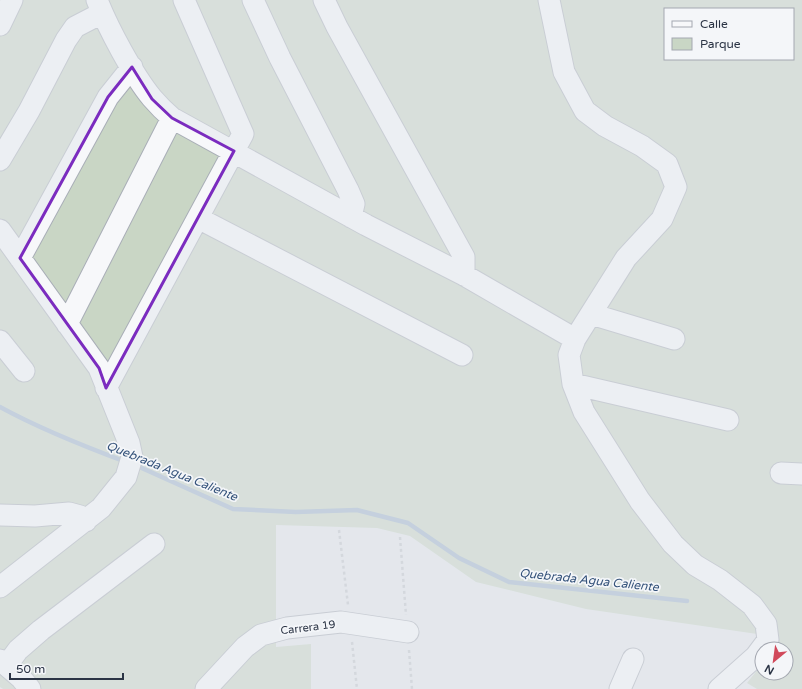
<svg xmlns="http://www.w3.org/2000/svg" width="802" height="689" font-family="'Varela Round',sans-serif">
  <rect width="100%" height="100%" fill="#e4e7ec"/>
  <path fill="#c9d6c5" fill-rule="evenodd" d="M0 0H802V689H757L747 683 762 664V673H786V649H771L777 637 586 609 476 582 410 536 377 528 276 525V647L311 644V689H3L0 687ZM665 9H793V59H665Z"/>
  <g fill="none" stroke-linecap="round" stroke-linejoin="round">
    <path stroke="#9fb4cc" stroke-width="4.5" d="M0 407C40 429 83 446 126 462
      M135 465 233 509 296 512 357 510 408 523 459 558 509 582 687 601"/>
    <g stroke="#a9aeb7" stroke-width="23">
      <path id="minor" d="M97 0C108 28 133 75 152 98 158 105 165 112 172 118L366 225 464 275 575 339
        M253 0 280 58 348 190 354 204 351 217
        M324 0 337 27 464 257V275
        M549 0 564 72 585 111 605 126 642 146 667 164 676 187 662 219 626 258 575 339 569 355 573 384 584 412 640 501 673 544 695 565 720 580 752 605 766 624 768 640 756 656 719 689
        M0 25 12 0
        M0 160 29 111 66 40 75 27 102 13
        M198 218 462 355
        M0 230 99 368 129 443 132 457 126 477 101 508 0 587
        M20 258 108 97 132 67
        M591 314 674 339
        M67 324 172 118
        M0 341 24 371
        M573 384 728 420
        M106 388 243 134 184 0
        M781 473 802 474
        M0 515 35 516 69 513 80 516 86 521
        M0 660 21 678 30 689
        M7 665 18 650 41 630 154 544
        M206 689 245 647 261 635 287 628 341 622 408 632
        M620 689 633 659"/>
    </g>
    <path stroke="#c2c5cb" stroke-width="2.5" stroke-dasharray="3 3" stroke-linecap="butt" d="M339 530 348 605
      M400 537 406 615
      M352 642 357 689
      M409 650 412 689"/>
    <use href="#minor" stroke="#f7f8fa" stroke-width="21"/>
  </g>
  <path d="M0 0H802V689H0ZM132 67 152 99 172 118 234 151 106 388 99 368 20 258 108 97Z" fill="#e4e7ec" fill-opacity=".55" fill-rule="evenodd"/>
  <path fill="none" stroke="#7b2cbf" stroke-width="3" stroke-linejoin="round" d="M132 67 152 99 172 118 234 151 106 388 99 368 20 258 108 97Z"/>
  <g text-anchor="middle" stroke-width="3.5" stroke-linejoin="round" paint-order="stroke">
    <g font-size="11" fill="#2b3445" stroke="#f4f6f9">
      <text transform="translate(308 627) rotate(-7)" y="4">Carrera 19</text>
    </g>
    <g font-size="12" font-style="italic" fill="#34527a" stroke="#f4f6f9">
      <text transform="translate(172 471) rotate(22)" y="4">Quebrada Agua Caliente</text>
      <text transform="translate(589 580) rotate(6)" y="4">Quebrada Agua Caliente</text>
    </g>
  </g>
  <rect x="664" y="8" width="130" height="52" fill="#f4f6f9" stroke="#a4a8b1"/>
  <rect x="672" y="21" width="20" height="6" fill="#f7f8fa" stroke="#a4a8b1"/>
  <text x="700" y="28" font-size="12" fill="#2b3445">Calle</text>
  <rect x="672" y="38" width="20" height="12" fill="#c9d6c5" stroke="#a4a8b1"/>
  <text x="700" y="48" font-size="12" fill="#2b3445">Parque</text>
  <g transform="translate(774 661) rotate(209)"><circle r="19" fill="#f4f6f9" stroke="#a4a8b1"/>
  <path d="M0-3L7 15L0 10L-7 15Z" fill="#d1495b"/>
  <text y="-6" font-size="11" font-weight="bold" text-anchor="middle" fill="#2b3445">N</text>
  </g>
  <path d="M10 673v6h113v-6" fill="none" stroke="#2b3445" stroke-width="2"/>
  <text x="16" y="673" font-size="12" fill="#2b3445" stroke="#f4f6f9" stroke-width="3" paint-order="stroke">50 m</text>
</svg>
